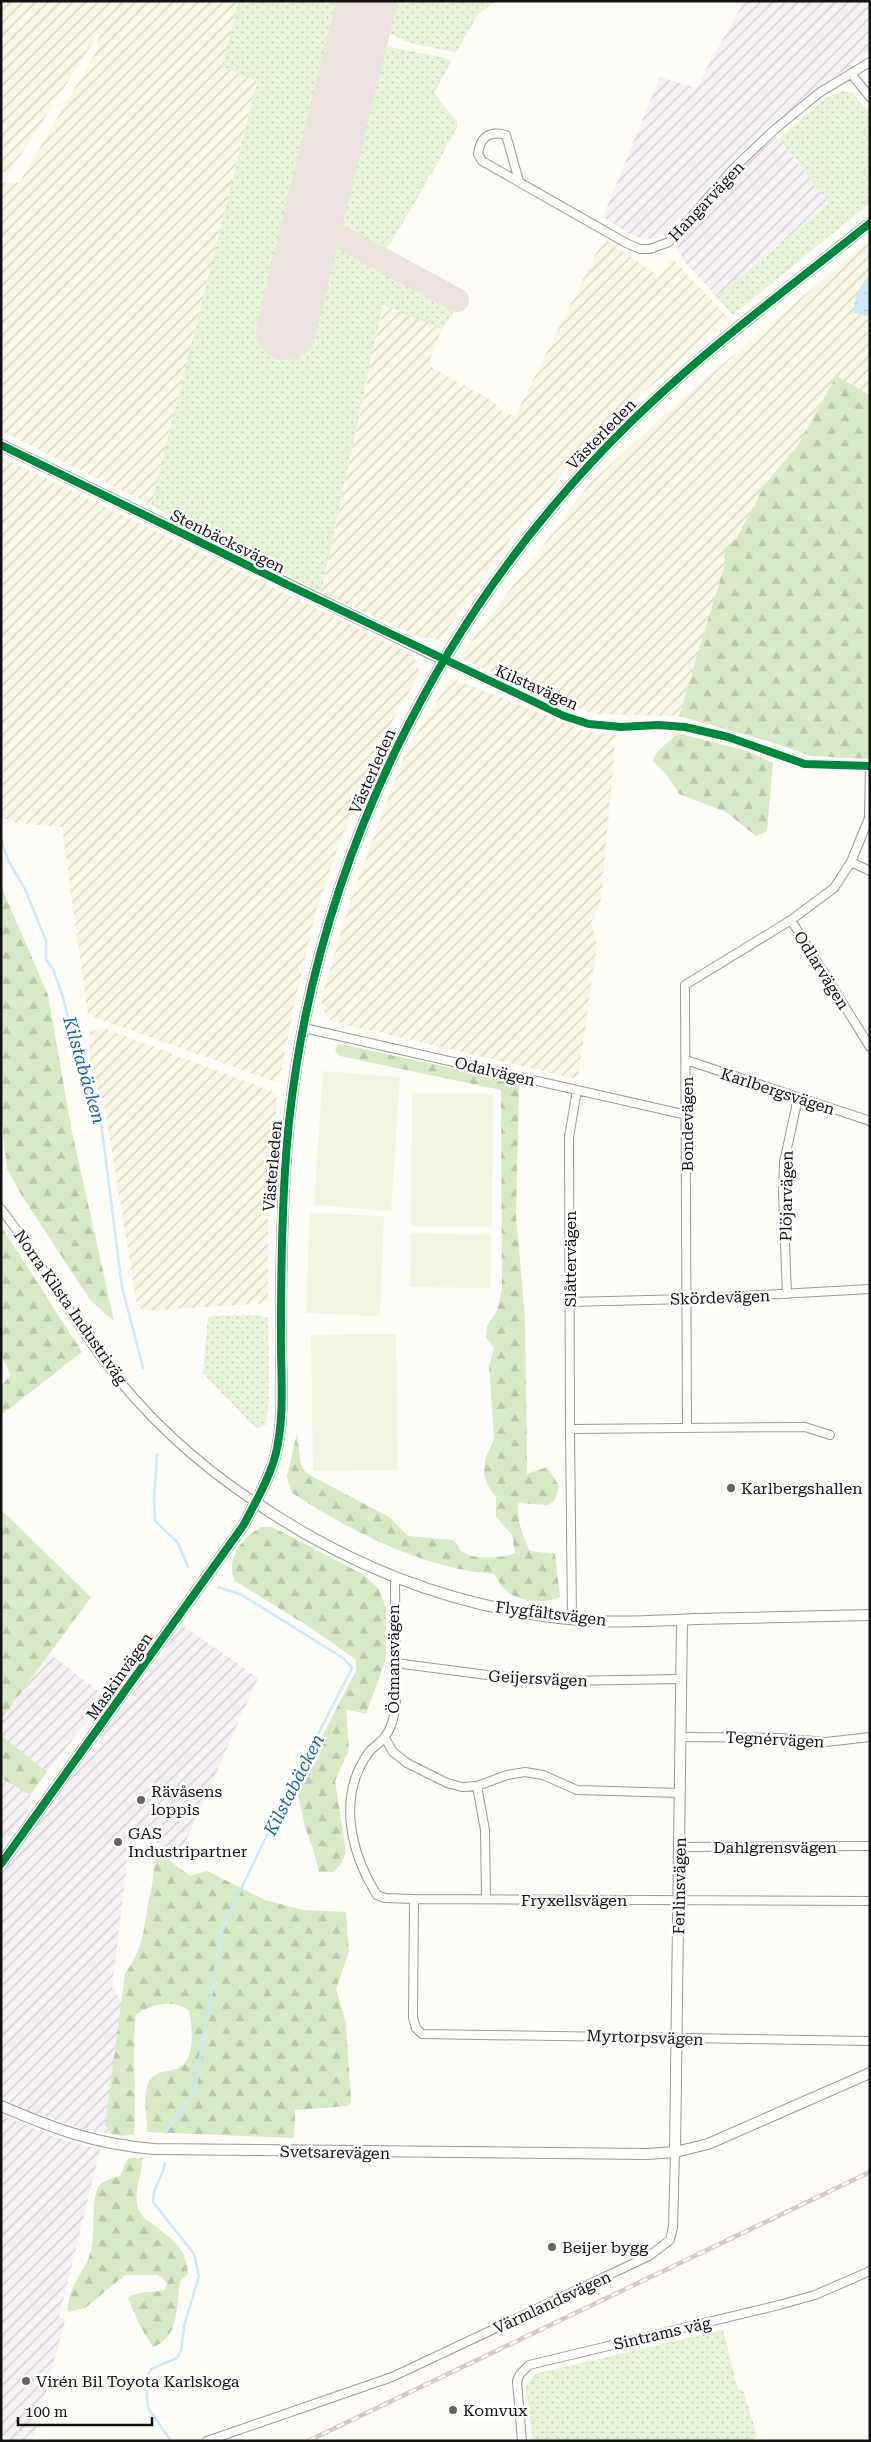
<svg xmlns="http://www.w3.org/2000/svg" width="871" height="2442" font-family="'Roboto Serif',serif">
  <defs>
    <pattern id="industrial-furrows" width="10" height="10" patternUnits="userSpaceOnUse" patternTransform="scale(1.25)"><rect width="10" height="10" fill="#f5f0f3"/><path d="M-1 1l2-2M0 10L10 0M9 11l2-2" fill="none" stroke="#d1cdcf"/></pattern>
    <pattern id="farmland-furrows" width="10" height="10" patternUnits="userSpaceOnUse" patternTransform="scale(1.25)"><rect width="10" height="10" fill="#f9f7e4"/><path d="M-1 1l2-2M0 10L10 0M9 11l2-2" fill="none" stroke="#d4d3c3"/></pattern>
    <pattern id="grass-dots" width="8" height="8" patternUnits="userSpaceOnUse" patternTransform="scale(1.25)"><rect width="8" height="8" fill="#e7f3d7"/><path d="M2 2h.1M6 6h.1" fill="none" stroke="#c5cfb8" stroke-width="1.8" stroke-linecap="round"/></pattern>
    <pattern id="forest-firs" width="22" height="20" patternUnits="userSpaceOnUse" patternTransform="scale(1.25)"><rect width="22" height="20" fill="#d8eac5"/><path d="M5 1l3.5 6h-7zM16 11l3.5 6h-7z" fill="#b8c8a8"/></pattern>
    <pattern id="water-ripples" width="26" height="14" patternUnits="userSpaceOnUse" patternTransform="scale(1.25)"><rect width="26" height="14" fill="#cde8f7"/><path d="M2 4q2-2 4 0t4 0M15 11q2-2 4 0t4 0" fill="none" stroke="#afc6d3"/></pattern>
  </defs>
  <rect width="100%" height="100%" fill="#fdfcf7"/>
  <path fill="url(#industrial-furrows)" d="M744 1H870V51L758 134 667 231 655 238 644 240 626 232 603 217 660 77 696 88Z
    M776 136 829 203 717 297 684 261 676 244 746 163Z
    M182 1625 258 1678 179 1857 137 1830 128 1854 112 1987 122 2003 105 2125 111 2134 81 2129 27 2110 1 2098V1874Z
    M50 1654 106 1697 47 1772 1 1735V1720Z
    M1 1778 30 1795 33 1802 1 1849Z
    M1 2115 55 2137 100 2150 59 2317 65 2321 32 2441H14L1 2435Z"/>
  <path fill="url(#farmland-furrows)" d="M1 1H239L222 66 257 81 151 505 1 431V182L19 183 96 52 99 33 10 172H1Z
    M870 240V274L862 282V316L870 317V395L836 377 798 445 766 483 736 539 724 548 725 564 679 716 592 714 459 658 590 483 699 384Z
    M608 241 658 276 672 259 730 319 644 392 569 465 511 538 440 640 420 637 321 592 384 304 442 329 428 365 494 402 502 412 515 416 601 243Z
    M1 457 413 655 417 664 420 672 381 742 339 844 316 911 295 1001 279 1083 88 1015 62 827 17 823 1 817Z
    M451 678 588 732 616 735 601 899 591 923 597 945 578 1076 573 1078 331 1021 324 1012 321 1000 351 898 406 751Z
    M103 1028 274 1092 277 1098 268 1205V1303L143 1311 137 1305 105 1109 90 1065V1032Z"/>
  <path fill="url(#grass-dots)" d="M239 1H346L266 325 306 335 327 256 331 250 339 248 456 308 442 329 383 305 321 592 151 505 257 82 222 66Z
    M390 1H496L478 14 456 52C438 48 385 44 385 21 385 15 388 7 390 1Z
    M389 47 445 58 451 62 434 93 457 122V127L431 175 427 176 428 180 389 246 382 250 338 227 335 221 377 57Z
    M843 91 853 93 870 114V203L733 315 717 297 829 203 779 139 824 99Z
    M262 1315 268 1318 269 1395 266 1425 256 1428 203 1373 208 1318 212 1316Z
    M723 2330 738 2390H743L757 2435 754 2441H533L526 2387 534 2374Z"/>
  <path fill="url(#forest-firs)" d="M836 376 870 395V759L811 756 768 741 679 716 725 564 724 548 736 539 766 483 798 445Z
    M678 733 747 751 773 763 767 831 756 836 726 812 679 794 666 774 653 761 657 752Z
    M1 886 48 995 72 1132 114 1321 91 1301 22 1196 7 1169 1 1116Z
    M339 1044 508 1080 519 1085 516 1215 525 1317 527 1474 547 1467 559 1486 555 1500 548 1505 518 1503C516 1517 523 1538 530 1551L555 1554 560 1597C545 1604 523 1602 509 1593 503 1590 498 1580 494 1574 422 1568 352 1532 292 1493L287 1476 297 1433 301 1465 306 1473 389 1517 408 1536 453 1540C456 1543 458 1547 460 1550 471 1561 503 1558 515 1553L512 1535 496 1517V1497L488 1486 484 1474 485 1459 494 1439 489 1366 494 1348 486 1337 487 1326 497 1311 502 1288 501 1090 340 1056 335 1050Z
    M1 1226 82 1352 1 1415V1386L11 1375 1 1355Z
    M1 1510 91 1597 1 1720Z
    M261 1527H272L282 1532 364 1575 378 1588 386 1607V1659L366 1714 346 1709 349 1750 335 1781 346 1851 342 1863 334 1872H319L313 1849 305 1827 296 1786 356 1671V1660L314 1630 235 1581C225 1559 242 1538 261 1527Z
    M1 1735 47 1772 30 1795 1 1778Z
    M163 1856 190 1876 207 1871 265 1900 303 1910 346 1912 349 1952 336 1989 346 2024 351 2102 348 2106 295 2110 294 2138 147 2132C147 2116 142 2096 149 2082 155 2071 166 2072 176 2069 197 2063 192 2026 189 2010 171 1999 154 2004 136 2014 131 2054 137 2094 134 2134L123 2136 111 2134 105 2125 125 1974C143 1948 143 1934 148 1905 151 1889 155 1875 154 1859Z
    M128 2158H142C143 2175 130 2197 141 2214 143 2218 149 2221 153 2224 172 2240 187 2247 188 2274L180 2281C177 2305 179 2338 153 2347L139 2324 128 2298C145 2289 147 2294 165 2290L167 2283 158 2275H125L85 2308 68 2312C66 2287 85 2273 91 2251 96 2233 90 2201 99 2186 103 2180 113 2178 120 2176Z"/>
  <path fill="#f0f6e1" d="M323 1071 400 1077 391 1211 314 1205Z
    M412 1093 493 1094 492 1227 411 1226Z
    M310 1213 384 1216 380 1316 306 1313Z
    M411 1233 491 1235 490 1288 410 1287Z
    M396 1334 398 1470 313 1471 311 1335Z"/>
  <path fill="url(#water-ripples)" d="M870 274V317L854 313C854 297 859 286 870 274Z"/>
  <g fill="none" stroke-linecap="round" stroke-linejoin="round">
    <path stroke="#cde8f7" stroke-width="2.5" d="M1 841 9 862 25 889 46 941V959L53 969 63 997 74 1042 89 1090 100 1115 122 1287 143 1368
      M157 1455 154 1501 155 1521 178 1543 188 1567
      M166 2133C170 2123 176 2119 182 2110 195 2094 200 2077 200 2057L223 1927 275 1818 352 1668 343 1658 242 1595 218 1587
      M165 2163C163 2178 152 2187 153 2202L194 2254 199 2276 184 2326 181 2351 177 2358 151 2369 146 2380 148 2408 171 2441"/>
    <path stroke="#ebe1df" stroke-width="24" d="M318 202 321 220 329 231 457 300"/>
    <path stroke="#ebe1df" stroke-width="60" d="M286 330 367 1"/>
    <g stroke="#979795" stroke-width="10">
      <path id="minor" d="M852 75 870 97
        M519 181 506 135C490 130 480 137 478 154L482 161 626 243 640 249H650L669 242 733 169 774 130 819 93 870 62
        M444 660 564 716 589 724 621 727
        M748 744 805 764 870 766
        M851 862 870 871
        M791 920 870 1047
        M304 1028 687 1115
        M686 1060 870 1121
        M577 1090 569 1137 570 1429 805 1427 830 1435
        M1 1209C38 1256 66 1309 101 1357 143 1414 196 1463 255 1502
        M787 1294 783 1193 784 1162 798 1098
        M570 1302 687 1299 870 1289
        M687 1428 685 985 791 920 834 888 851 862 869 818 870 766
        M570 1429 572 1619
        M395 1577 396 1704C394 1716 392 1729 383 1739 379 1744 373 1747 369 1752 337 1796 350 1852 377 1895L385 1898 414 1899
        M395 1663 495 1676 563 1681 681 1679
        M681 1737 780 1738 826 1742 870 1737
        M385 1738 393 1752 407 1763 447 1783 462 1787 477 1786 507 1775 525 1772 543 1775 577 1790 680 1793
        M477 1786 485 1830 486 1899
        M679 1847 870 1846
        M870 1901 414 1899 413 2018 416 2028 422 2034 870 2041
        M207 2441 392 2377 649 2256 670 2240 673 2227 675 2152
        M522 2441 517 2381 520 2374 529 2365 779 2305 815 2295 870 2271"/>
    </g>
    <g stroke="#979795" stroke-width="12">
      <path id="tertiary" d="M1 445 444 660
        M255 1502C353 1569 460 1610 579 1620 617 1623 657 1621 696 1619 754 1618 812 1616 870 1615
        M1 1864 243 1526C255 1503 268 1481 275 1457 286 1416 280 1369 281 1327 281 1259 282 1190 289 1122 317 859 441 608 630 423 704 350 789 288 870 223
        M1 2106C55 2129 95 2144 154 2149L647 2154 675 2152 708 2144 870 2073
        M675 2152 682 1620"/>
    </g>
    <use href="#minor" stroke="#fffffe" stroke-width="8"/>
    <use href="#tertiary" stroke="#fffffe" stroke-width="10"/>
    <g stroke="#d9c6c7" stroke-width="4.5">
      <path id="rail" d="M308 2441 870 2172"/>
    </g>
    <use href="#rail" stroke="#fff" stroke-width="2.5" stroke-dasharray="8" stroke-linecap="butt"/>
    <g stroke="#fff" stroke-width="11">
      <path id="cycleway" d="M1 445 292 587 564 716 589 724 621 727 658 725 685 727 728 737 805 764 870 766
        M1 1864 243 1526C255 1503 268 1481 275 1457 286 1416 280 1369 281 1327 281 1259 282 1190 289 1122 317 859 441 608 630 423 704 350 789 288 870 223"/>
    </g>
    <use href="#cycleway" stroke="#00873e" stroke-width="8"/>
  </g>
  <g fill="#646362" stroke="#fff" stroke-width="2">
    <circle cx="731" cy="1488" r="5"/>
    <circle cx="141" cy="1800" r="5"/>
    <circle cx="118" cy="1842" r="5"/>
    <circle cx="552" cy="2247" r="5"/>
    <circle cx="26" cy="2381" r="5"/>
    <circle cx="453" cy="2410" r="5"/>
  </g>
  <g text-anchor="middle" stroke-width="5" stroke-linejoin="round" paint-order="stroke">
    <g font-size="16" fill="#111" stroke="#fff">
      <text transform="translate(706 201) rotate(-47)" y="6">Hangarvägen</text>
      <text transform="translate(601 434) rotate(-46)" y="6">Västerleden</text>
      <text transform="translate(228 541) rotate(26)" y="6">Stenbäcksvägen</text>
      <text transform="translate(537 687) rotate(24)" y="6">Kilstavägen</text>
      <text transform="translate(372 771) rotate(-66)" y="6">Västerleden</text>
      <text transform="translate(822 970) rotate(58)" y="6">Odlarvägen</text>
      <text transform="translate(495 1071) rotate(13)" y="6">Odalvägen</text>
      <text transform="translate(778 1091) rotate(18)" y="6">Karlbergsvägen</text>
      <text transform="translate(687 1124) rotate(-90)" y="6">Bondevägen</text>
      <text transform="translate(272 1166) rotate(-85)" y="6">Västerleden</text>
      <text transform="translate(786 1196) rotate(-89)" y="6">Plöjarvägen</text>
      <text transform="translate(570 1259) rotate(-90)" y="6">Slåttervägen</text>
      <text transform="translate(720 1297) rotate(-2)" y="6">Skördevägen</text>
      <text transform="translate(71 1307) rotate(55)" y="6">Norra Kilsta Industriväg</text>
      <text transform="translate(551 1613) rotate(7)" y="6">Flygfältsvägen</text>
      <text transform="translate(393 1659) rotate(-90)" y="6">Ödmansvägen</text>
      <text transform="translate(119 1676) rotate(-55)" y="6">Maskinvägen</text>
      <text transform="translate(538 1678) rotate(3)" y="6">Geijersvägen</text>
      <text transform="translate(775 1739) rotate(3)" y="6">Tegnérvägen</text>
      <text x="775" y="1853">Dahlgrensvägen</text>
      <text transform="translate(679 1886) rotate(-89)" y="6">Ferlinsvägen</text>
      <text x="574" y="1906">Fryxellsvägen</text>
      <text transform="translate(645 2037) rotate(2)" y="6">Myrtorpsvägen</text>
      <text transform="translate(335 2152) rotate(1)" y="6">Svetsarevägen</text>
      <text transform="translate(552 2302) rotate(-25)" y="6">Värmlandsvägen</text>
      <text transform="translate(662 2333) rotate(-13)" y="6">Sintrams väg</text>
    </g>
    <g font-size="16" fill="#111" stroke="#fff" text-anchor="start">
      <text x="741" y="1494">Karlbergshallen</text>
      <text x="151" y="1797">Rävåsens<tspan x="151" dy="18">loppis</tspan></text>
      <text x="128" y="1839">GAS<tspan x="128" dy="18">Industripartner</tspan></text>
      <text x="562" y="2253">Beijer bygg</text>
      <text x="36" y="2387">Virén Bil Toyota Karlskoga</text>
      <text x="463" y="2416">Komvux</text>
    </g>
    <g font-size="18" font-style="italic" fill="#1768a6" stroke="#fff">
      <text transform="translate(84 1070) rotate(74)" y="6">Kilstabäcken</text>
      <text transform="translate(294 1785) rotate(-63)" y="6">Kilstabäcken</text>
    </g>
  </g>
  <rect width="871" height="2442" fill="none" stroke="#111111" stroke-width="5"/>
  <path d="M18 2417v8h134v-8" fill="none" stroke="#111111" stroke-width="2.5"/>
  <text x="25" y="2417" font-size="15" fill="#111111" stroke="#ffffff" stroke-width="4" paint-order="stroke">100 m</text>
</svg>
